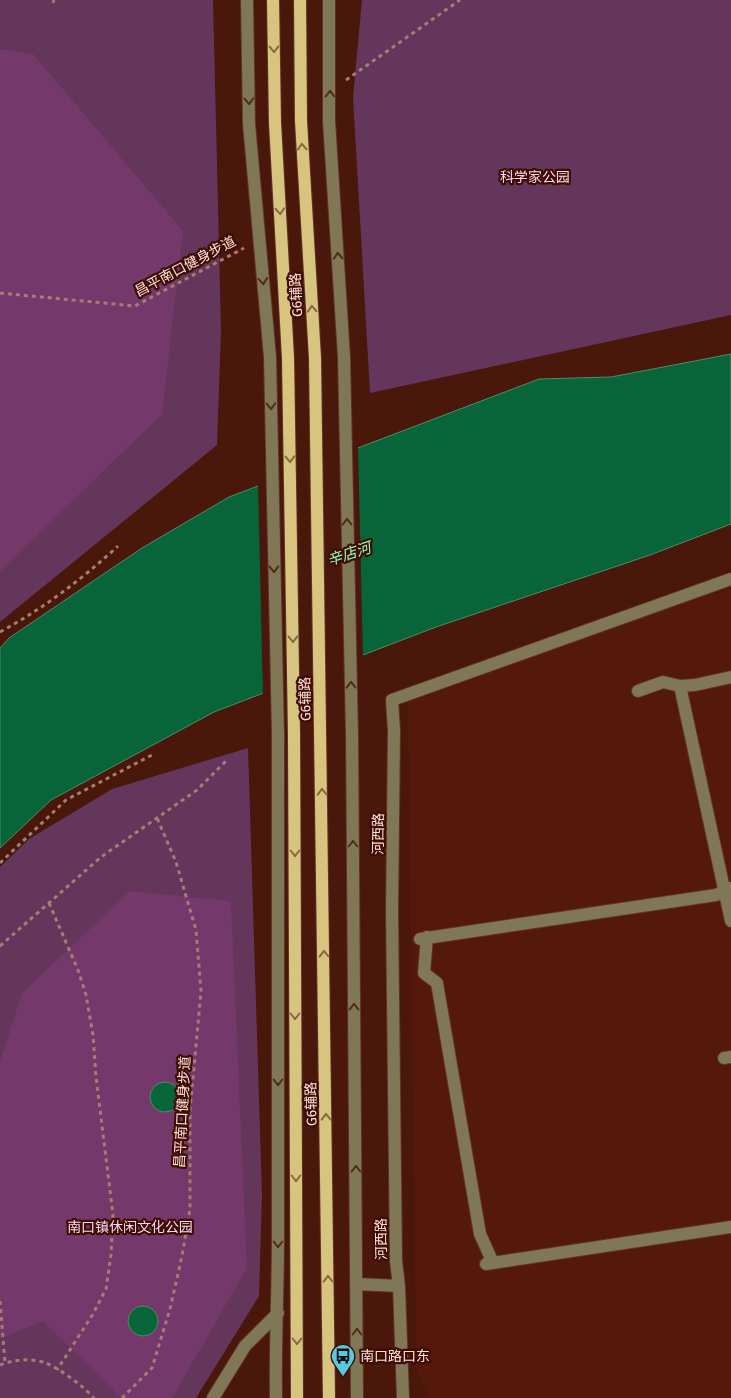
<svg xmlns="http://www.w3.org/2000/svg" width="731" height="1398" font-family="'Fira Sans','Noto Sans SC',sans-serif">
  <rect width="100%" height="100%" fill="#4a170b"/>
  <path fill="#54190b" d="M731 588V1398H429L416 1368 408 695Z"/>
  <path fill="#64365b" d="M0 0H213L221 330 217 445 0 622Z
    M362 0H731V315L370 393 353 97Z
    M248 748 262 1195 259 1296 196 1398H0V867L29 839 112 789Z"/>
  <path fill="#75386a" d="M0 49 33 54 183 231 162 414 0 571Z
    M130 891 231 901 247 1268 172 1398H122L43 1321 0 1339V1062L22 993Z"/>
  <path fill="#076539" stroke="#518a6a" d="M731 354V524L650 555 436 627 214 712 51 800 0 848V648L9 638 142 548 229 497 539 379 611 377Z
    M150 1097a15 15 0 1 1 30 0a15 15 0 1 1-30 0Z
    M128 1321a15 15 0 1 1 30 0a15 15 0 1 1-30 0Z"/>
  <path fill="#4a170b" d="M358 445 363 658 263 696 258 483Z"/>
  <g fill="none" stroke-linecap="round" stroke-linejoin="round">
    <g stroke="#633328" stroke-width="14">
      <path id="minor" d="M247 0 249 124 270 357 278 735V1236C278 1290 275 1344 276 1398
        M329 0V121L344 357 352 734 357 1398
        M680 686 731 921
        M638 691 663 682 680 686 695 685 731 677
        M427 937 424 973 437 983 480 1234 493 1263
        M420 939 716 895 731 888
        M724 1058 731 1057
        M486 1264 731 1227
        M357 1284 399 1286 396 1261 392 911 394 731 392 700 731 579
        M399 1286 403 1398
        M213 1398 245 1346 278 1313"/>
    </g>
    <g stroke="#633328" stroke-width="14">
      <path id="major" d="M273 0 275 123 288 358 294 735 297 1398
        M300 0 301 121 315 358 329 1398"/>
    </g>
    <path stroke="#a47d73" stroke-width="3" stroke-dasharray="4 4" stroke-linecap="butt" d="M53 3 54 0
      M346 80 460 0
      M0 293 135 306 244 248
      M0 632C44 608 81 580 118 546
      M0 863 66 800 152 755
      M49 903 78 970 86 995 93 1035 96 1077 113 1215 111 1255 106 1289 93 1314 57 1370
      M0 946 101 857 197 790 227 760
      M0 1301 5 1363
      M0 1365C13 1360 29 1358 43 1362 58 1367 83 1386 94 1398
      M122 1398 152 1368 170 1309 182 1256 190 1209V1111L201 991 196 930 176 862 157 818"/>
    <use href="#minor" stroke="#807756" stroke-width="12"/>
    <use href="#major" stroke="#d7c57f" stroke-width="12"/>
  </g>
  <defs><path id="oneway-chevron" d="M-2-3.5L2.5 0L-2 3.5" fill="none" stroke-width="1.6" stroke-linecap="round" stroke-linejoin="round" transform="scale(1.25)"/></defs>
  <g stroke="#8b6840">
    <use href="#oneway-chevron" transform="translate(274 49) rotate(89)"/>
    <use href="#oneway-chevron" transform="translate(302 147) rotate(-93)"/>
    <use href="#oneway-chevron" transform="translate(280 211) rotate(87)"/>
    <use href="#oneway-chevron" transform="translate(312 309) rotate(-93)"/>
    <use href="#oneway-chevron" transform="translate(290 459) rotate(89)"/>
    <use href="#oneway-chevron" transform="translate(293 639) rotate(89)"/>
    <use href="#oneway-chevron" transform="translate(322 792) rotate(-91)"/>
    <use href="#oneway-chevron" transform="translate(295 853) rotate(90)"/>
    <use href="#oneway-chevron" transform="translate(324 954) rotate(-91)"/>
    <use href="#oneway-chevron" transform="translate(295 1016) rotate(90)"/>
    <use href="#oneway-chevron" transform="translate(326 1117) rotate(-91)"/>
    <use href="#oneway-chevron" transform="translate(296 1178) rotate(90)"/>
    <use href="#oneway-chevron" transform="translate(328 1279) rotate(-91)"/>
    <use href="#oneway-chevron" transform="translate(297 1341) rotate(90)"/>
  </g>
  <g stroke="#522c1b">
    <use href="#oneway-chevron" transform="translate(330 94) rotate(-90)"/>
    <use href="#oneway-chevron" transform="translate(249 101) rotate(89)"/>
    <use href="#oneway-chevron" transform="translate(338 256) rotate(-93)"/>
    <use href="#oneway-chevron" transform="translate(263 281) rotate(85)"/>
    <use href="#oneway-chevron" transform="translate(271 406) rotate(89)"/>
    <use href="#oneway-chevron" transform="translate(347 522) rotate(-91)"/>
    <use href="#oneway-chevron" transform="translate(274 569) rotate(89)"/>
    <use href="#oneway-chevron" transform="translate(351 685) rotate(-91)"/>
    <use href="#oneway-chevron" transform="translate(353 844) rotate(-90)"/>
    <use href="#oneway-chevron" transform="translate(354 1007) rotate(-90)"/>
    <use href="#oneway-chevron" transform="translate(278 1082) rotate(90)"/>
    <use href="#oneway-chevron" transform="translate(356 1169) rotate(-90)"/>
    <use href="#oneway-chevron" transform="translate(278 1244) rotate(90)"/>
    <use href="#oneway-chevron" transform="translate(357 1332) rotate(-90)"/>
  </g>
  <defs>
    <g id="bus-pin" transform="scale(1.25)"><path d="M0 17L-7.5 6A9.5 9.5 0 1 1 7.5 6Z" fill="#57c9e2" stroke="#3f0c02"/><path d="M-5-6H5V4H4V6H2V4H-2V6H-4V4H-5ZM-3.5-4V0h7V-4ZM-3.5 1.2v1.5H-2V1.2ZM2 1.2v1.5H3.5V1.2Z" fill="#111"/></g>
  </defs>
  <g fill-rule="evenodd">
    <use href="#bus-pin" x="343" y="1356"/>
  </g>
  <g text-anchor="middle" stroke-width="4.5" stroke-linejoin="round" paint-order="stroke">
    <g font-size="14" fill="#fcd7f3" stroke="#3f0c02">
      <text x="535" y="182">科学家公园</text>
      <text x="130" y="1232">南口镇休闲文化公园</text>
    </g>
    <g font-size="14" fill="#fee2db" stroke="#3f0c02">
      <text transform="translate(185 266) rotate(-28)" y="5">昌平南口健身步道</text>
      <text transform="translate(296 295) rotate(-93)" y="5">G6辅路</text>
      <text transform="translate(305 699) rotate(-91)" y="5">G6辅路</text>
      <text transform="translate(378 834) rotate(-89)" y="5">河西路</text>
      <text transform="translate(311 1104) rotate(-91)" y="5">G6辅路</text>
      <text transform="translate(182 1112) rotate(-87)" y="5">昌平南口健身步道</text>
      <text transform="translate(381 1239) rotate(-91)" y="5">河西路</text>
    </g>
    <g font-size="14" fill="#fee2db" stroke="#3f0c02" text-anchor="start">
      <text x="360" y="1361">南口路口东</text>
    </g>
    <g font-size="15" font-style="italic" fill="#91fdb9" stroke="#3f0c02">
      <text transform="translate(349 554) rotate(-18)" y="5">辛店河</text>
    </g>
  </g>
</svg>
